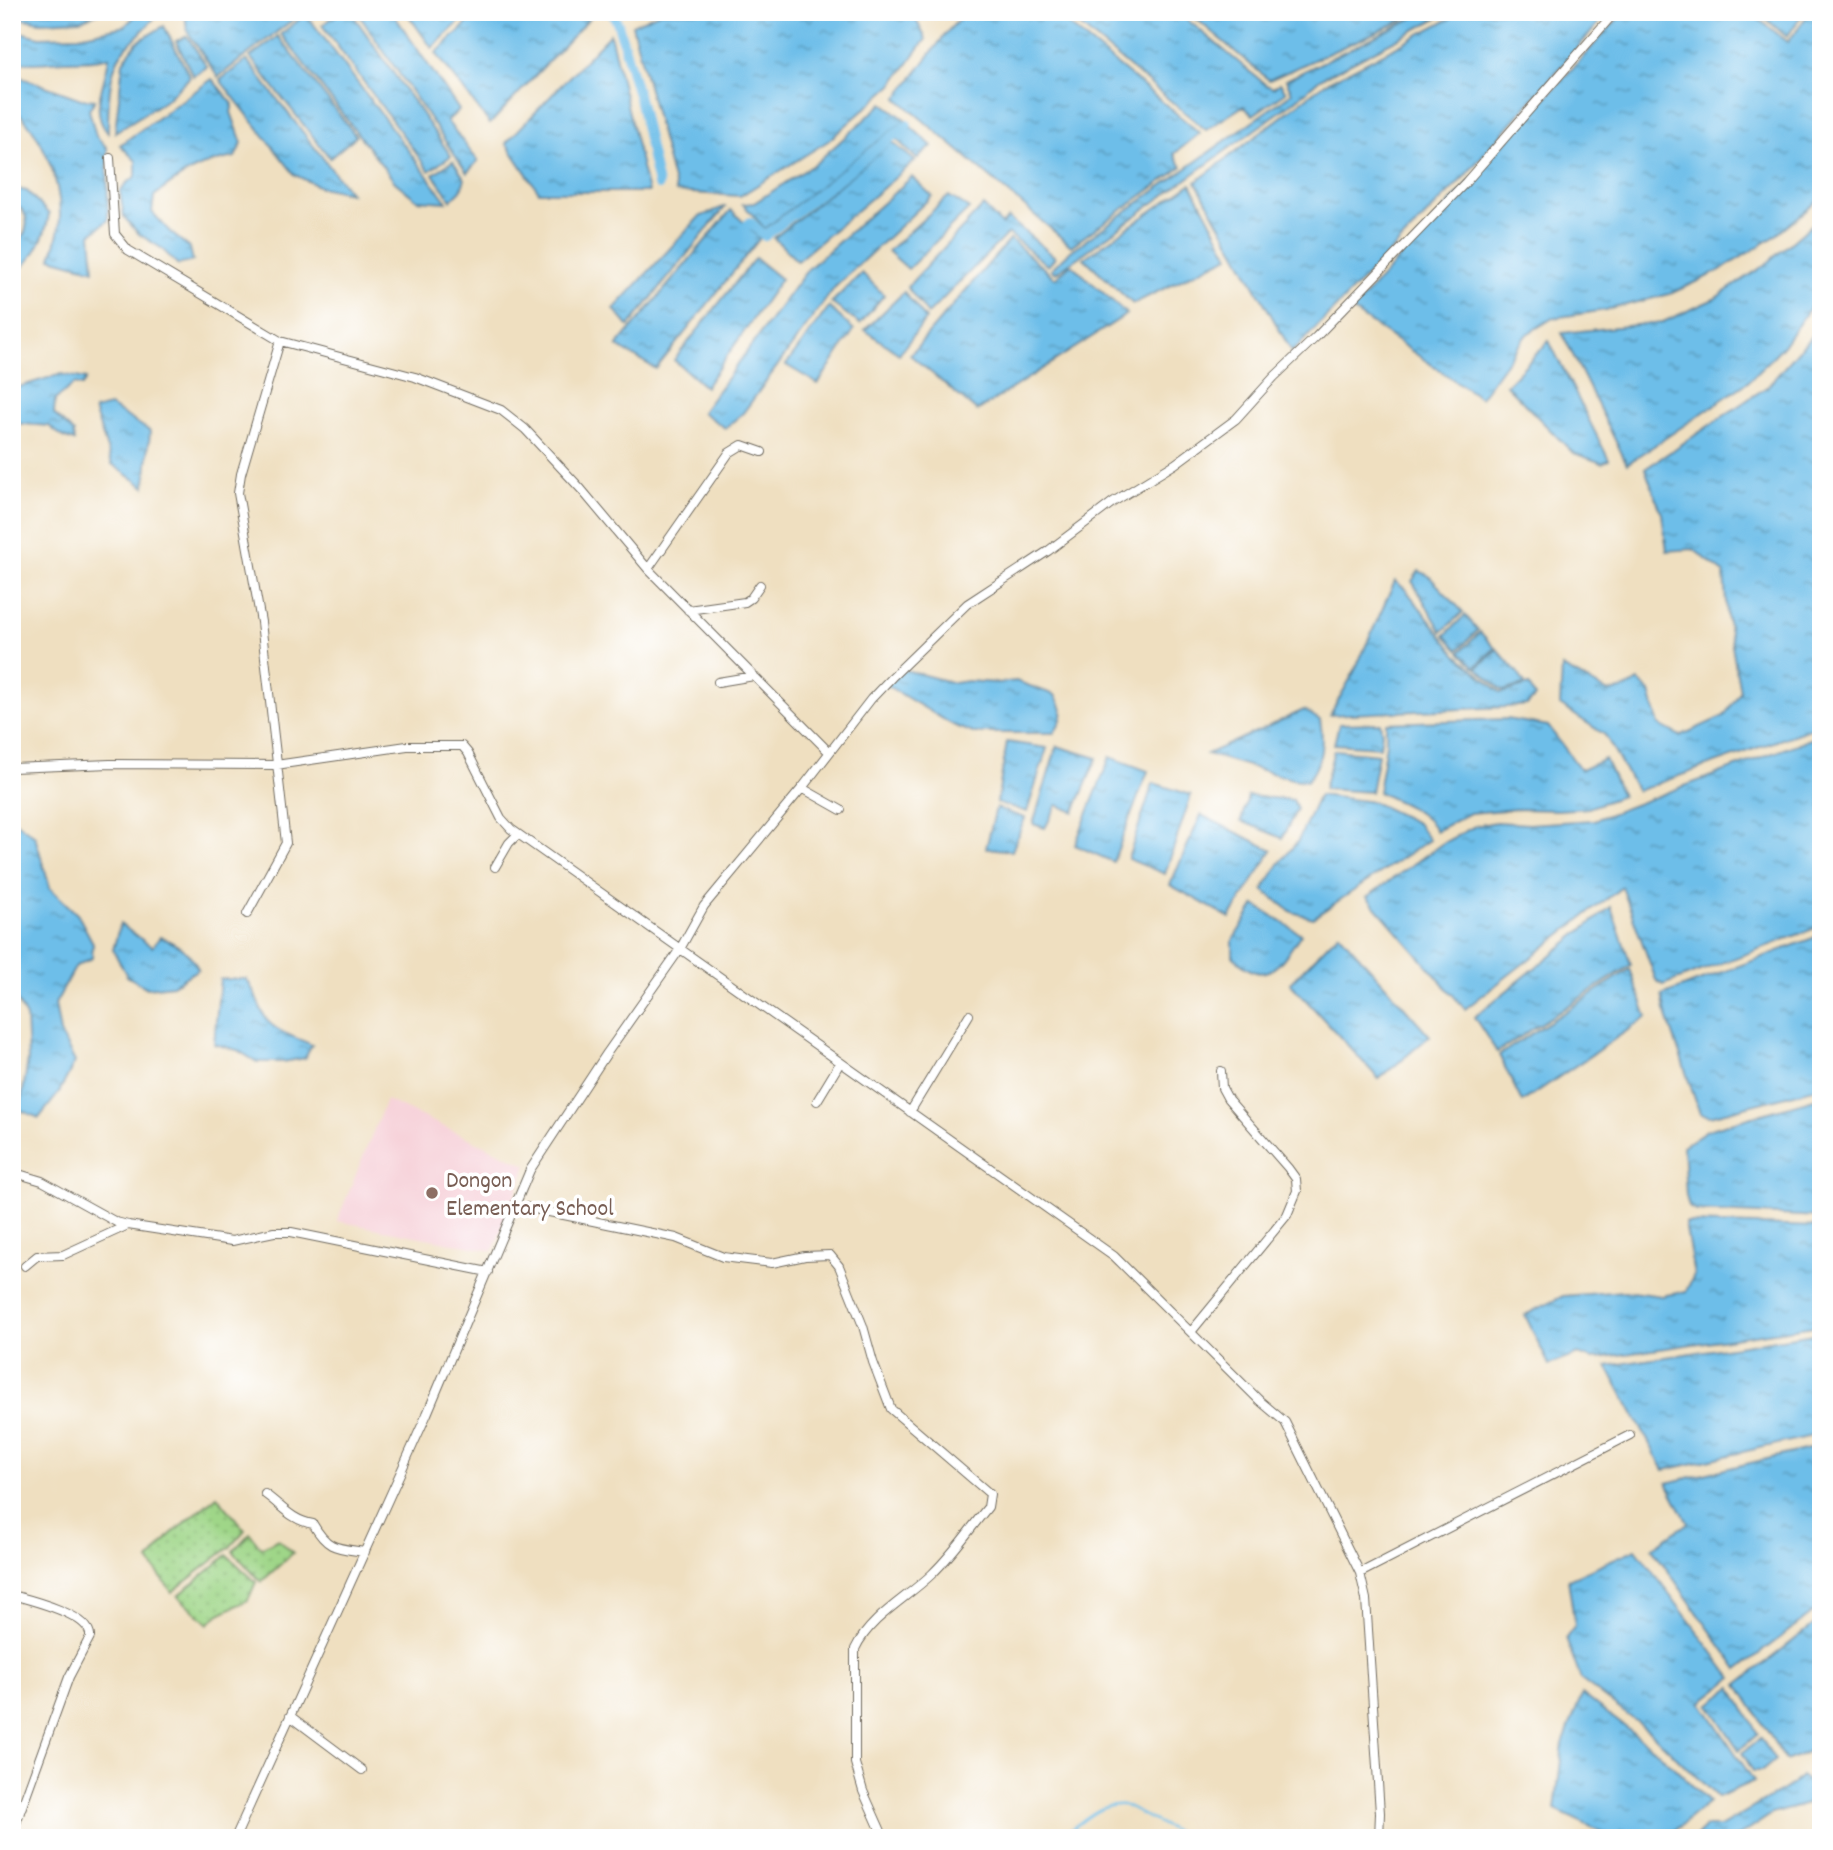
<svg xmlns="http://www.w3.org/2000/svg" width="1833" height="1850" font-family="Dekko,sans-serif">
  <defs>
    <pattern id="grass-dots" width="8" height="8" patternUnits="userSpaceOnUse" patternTransform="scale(1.75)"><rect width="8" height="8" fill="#9fd688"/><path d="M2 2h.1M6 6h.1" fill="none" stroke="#89b876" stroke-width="1.8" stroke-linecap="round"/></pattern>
    <pattern id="water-ripples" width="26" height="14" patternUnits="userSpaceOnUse" patternTransform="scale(1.75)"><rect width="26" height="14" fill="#6dbee9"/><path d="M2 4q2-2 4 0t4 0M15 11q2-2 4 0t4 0" fill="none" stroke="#5a9bbd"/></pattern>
  </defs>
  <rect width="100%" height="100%" fill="#fff"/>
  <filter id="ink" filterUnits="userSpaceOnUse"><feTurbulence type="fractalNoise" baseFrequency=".0143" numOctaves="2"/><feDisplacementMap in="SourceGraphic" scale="14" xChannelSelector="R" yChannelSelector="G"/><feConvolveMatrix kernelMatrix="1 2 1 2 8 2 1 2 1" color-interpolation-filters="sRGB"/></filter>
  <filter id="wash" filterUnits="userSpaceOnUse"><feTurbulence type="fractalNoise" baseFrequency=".00686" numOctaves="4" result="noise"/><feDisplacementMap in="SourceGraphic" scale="28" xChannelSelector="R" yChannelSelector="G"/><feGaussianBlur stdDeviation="1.57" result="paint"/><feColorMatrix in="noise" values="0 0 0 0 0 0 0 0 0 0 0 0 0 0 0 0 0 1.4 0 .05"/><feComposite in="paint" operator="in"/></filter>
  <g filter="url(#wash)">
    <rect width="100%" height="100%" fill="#efdfc0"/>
    <path fill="#f6cfd7" d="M386 1100 527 1165 493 1251 337 1221Z"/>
    <path fill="url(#grass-dots)" stroke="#65805a" stroke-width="2" d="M217 1496 245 1530 230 1547 172 1592 149 1561 170 1535Z
      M250 1533 261 1548 278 1539 293 1553 261 1582 233 1551Z
      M227 1555 256 1582 248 1600 219 1614 208 1624 178 1596Z"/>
    <path fill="url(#water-ripples)" stroke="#4c748a" stroke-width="2" d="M12 12H101L80 20 41 22 12 17Z
      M139 12H159C148 28 133 38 122 53 108 70 108 112 108 133 88 111 106 83 109 57 93 62 80 60 63 61 45 62 31 65 12 61V30L40 37 79 36 125 26Z
      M185 12H303L218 77 187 31Z
      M341 12H351L451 156 429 171 322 25Z
      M357 12H392L459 110 447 121 478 161 467 173Z
      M406 12H470L432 48Z
      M479 12H595L490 124 436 53Z
      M660 12H912L926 39 892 85 828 141 740 196 676 192 632 25Z
      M966 12H1053L1200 133 1174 154 1182 167 1071 246 897 98 948 31Z
      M1063 12H1178L1266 85 1273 88 1280 83 1286 92 1253 115 1243 106 1206 130Z
      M1188 12H1398L1403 20 1269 80Z
      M1425 12H1449L1320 79 1296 100 1080 256 1055 273 1051 269 1072 250 1292 93 1286 80Z
      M1462 12H1609L1463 178 1292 352 1196 182 1324 84Z
      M1624 12H1699L1708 15C1744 1 1762 22 1788 42L1810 12H1821V198L1774 237 1717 272 1670 294 1606 310 1553 318 1527 334 1480 398 1352 310Z
      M1758 12H1804L1787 37Z
      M306 14 447 202 417 200 395 182 281 34Z
      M164 26 190 77 166 100 115 132 123 62 137 42Z
      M610 34 648 192H539L506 143Z
      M187 36 207 67 193 76 176 41Z
      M278 36 356 136 330 158 250 57Z
      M247 60 350 193 320 187 295 175 220 80Z
      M12 74 81 99 95 100 89 110 96 136 107 148 108 220 91 234 94 270 51 258C56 244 60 229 60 215 60 177 41 131 12 107Z
      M212 79 233 104 231 112 242 143 235 157C199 163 183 174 154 196L152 212 170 232 190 248 193 261 178 265 161 248 139 234 124 217 120 192 126 184 136 176V161L120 145Z
      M883 103 906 120 765 229 743 204 754 203 816 163Z
      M911 127 932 146 917 159 895 138Z
      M892 142 915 161 797 261 774 238Z
      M453 161 465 179 461 190 451 200 433 174Z
      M912 177 932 196 835 287 743 413 725 428 702 412 808 269Z
      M1191 184 1229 256 1133 304 1084 258Z
      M12 188 27 191 49 214C46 235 33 264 12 274V245C30 235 33 213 12 203Z
      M949 196 969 209 908 269 888 251Z
      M726 206 629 326H628L614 309 699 217Z
      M983 206 1002 225 1008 218 1055 257 1048 266 1008 233 928 314 907 287Z
      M731 210 760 238 656 369 617 346Z
      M1821 217V292L1782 347 1748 382 1627 464 1562 333 1663 322 1714 299 1765 265Z
      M1010 239 1055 278 1071 264 1127 314 977 411 910 355Z
      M755 258 781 279 705 387 674 360Z
      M862 273 884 295 860 324 831 303Z
      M904 292 926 319 899 354 865 330Z
      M829 307 854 330 818 384 786 365Z
      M1821 325V725L1637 791 1605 735 1560 705 1562 667 1608 692 1622 690 1639 681 1650 692 1659 725 1680 736 1724 716 1740 692 1727 616 1724 573 1693 549 1667 551 1662 514 1645 469 1768 386Z
      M1549 341 1609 460 1602 463 1573 453 1506 385Z
      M61 374 86 379 82 386 74 384 55 400 54 414 74 433V441L63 437 49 426 12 423V389Z
      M110 406 150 431 145 487 112 464 94 410Z
      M1419 571 1428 575 1463 612 1442 632 1412 581Z
      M1395 581 1406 590 1456 654 1501 693 1529 685 1535 697 1527 705 1507 707 1330 715 1354 672Z
      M1465 615 1478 630 1458 650 1445 635Z
      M1480 632 1495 648 1475 667 1460 652Z
      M1497 649 1518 673 1525 684 1503 691 1477 668Z
      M905 670 954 683 967 681 998 683 1016 681 1055 695C1065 711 1065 717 1054 733H973L953 725 886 685Z
      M1304 710 1320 720C1324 741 1322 764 1307 781L1292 779 1207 754Z
      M1507 719 1548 726 1581 770 1605 759 1622 796 1588 808 1558 810 1517 809 1470 813 1436 831C1424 810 1398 802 1378 792L1386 743V723Z
      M1380 723 1382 733 1380 747 1334 744 1339 724Z
      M1821 735V926L1663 985 1656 980 1622 887 1465 1009 1367 897 1443 843 1475 826 1496 822 1528 824 1594 820Z
      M1007 742 1047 748 1027 812 997 803Z
      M1057 746 1097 758 1074 812 1057 805 1045 828 1033 824Z
      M1334 750 1378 754 1371 792 1324 789Z
      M1110 757 1148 771 1113 862 1075 845Z
      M1153 783 1191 795 1165 874 1128 859Z
      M1319 795 1373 802 1417 823 1429 840 1313 918 1292 912 1263 890 1279 864 1298 841Z
      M1248 796 1293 800 1297 809 1282 838 1241 821Z
      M996 808 1025 818 1012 851 986 848Z
      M1201 815 1272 850 1230 918 1170 885Z
      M12 819 35 836 50 888 78 915 93 943 92 958 76 966 55 1004 60 1033 75 1062 58 1094 39 1118 20 1110 28 1060 26 1017 12 991Z
      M1255 905 1301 934C1281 963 1266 992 1233 956V940Z
      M1611 907 1631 965 1497 1052 1474 1017Z
      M120 924 152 947 160 937C176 943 191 952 198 969L173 985 147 988 127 976 113 950Z
      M1339 933 1430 1036 1379 1079 1290 983Z
      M1821 935V1087L1710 1116 1700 1114 1665 1010 1662 995Z
      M1630 969 1647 1017 1522 1102 1499 1055Z
      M220 979H246C256 991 258 1007 267 1020 276 1032 298 1038 312 1045L305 1058 283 1062H257L237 1050 214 1044Z
      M1821 1097V1217L1696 1211 1689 1207 1686 1196 1683 1146 1707 1130Z
      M1685 1223 1821 1227V1325L1592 1359 1578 1354 1549 1365 1525 1315 1563 1296 1624 1291 1662 1296 1686 1291 1694 1275Z
      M1821 1333V1434L1664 1470 1607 1366Z
      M1821 1446V1606L1738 1670 1652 1548 1688 1523 1667 1483Z
      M1636 1549 1732 1678 1701 1702 1754 1781 1717 1797 1653 1734 1581 1680 1566 1638 1575 1626 1568 1579Z
      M1821 1619V1753L1809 1751 1786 1761 1738 1684Z
      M1732 1687 1758 1734 1739 1750 1709 1705Z
      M1582 1694 1658 1752 1709 1802 1666 1838H1615L1555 1810 1563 1744Z
      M1761 1738 1775 1760 1762 1771H1753L1742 1753Z
      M1801 1776 1812 1784 1821 1778V1800L1772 1814 1736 1838H1695L1705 1827H1720L1793 1784Z"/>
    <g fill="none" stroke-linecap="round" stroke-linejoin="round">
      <path stroke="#6dbee9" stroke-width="2.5" d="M1061 1838C1080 1823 1099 1803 1123 1805L1188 1838"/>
      <path stroke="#6dbee9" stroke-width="10" d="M612 12 618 24 640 102 658 185
        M739 234 750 222 765 236 907 125"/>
    </g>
  </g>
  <g filter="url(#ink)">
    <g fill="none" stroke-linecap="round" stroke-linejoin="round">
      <g stroke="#706a5f" stroke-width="10">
        <path id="street" d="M110 158 115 234 128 250 280 341 415 377 501 410 525 429 581 489 648 569 829 752
          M648 569 729 453 742 445 762 452
          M688 610 745 602 751 598 760 585
          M718 682 754 676
          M12 768 110 764 276 765 407 746H462L468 753 501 818 511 829 1114 1256 1260 1401 1285 1422 1360 1573 1366 1599 1380 1813 1379 1838
          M802 788 841 810
          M495 867 509 843 517 835
          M247 914 286 843 261 622 238 493 241 474 280 341
          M817 1101 840 1063
          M910 1112 969 1015
          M12 1172 42 1181 116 1222 128 1225 232 1241 274 1232H291L488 1272
          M515 1205 676 1238 723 1257 772 1263 805 1256 830 1255 839 1266 863 1326 873 1362 891 1409 990 1494 988 1507C970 1529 953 1554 932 1574 907 1598 870 1617 855 1649V1763L863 1791 884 1838
          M25 1266 37 1256 63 1255 128 1225
          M1191 1332 1287 1215 1297 1191 1296 1179 1288 1168 1228 1099 1222 1088 1221 1071
          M265 1494C282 1506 291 1520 313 1524 328 1550 337 1548 365 1552
          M1360 1573 1630 1435
          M12 1595C31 1600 92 1615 90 1637L69 1677 12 1834
          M290 1716 362 1770
          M235 1838 427 1414 530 1170 607 1053 680 949 704 906 802 788 871 699 892 677 967 604 1048 551 1113 502 1175 464 1236 419 1274 377 1316 337 1466 182 1615 12"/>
      </g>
      <use href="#street" stroke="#fff" stroke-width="8"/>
    </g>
  </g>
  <circle fill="#8d6e63" stroke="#fff" stroke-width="2.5" cx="432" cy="1193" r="7"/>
  <g text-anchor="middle" stroke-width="7" stroke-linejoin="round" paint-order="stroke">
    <g font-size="24" fill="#785e54" stroke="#fff" text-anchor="start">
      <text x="446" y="1187">Dongon<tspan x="446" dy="28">Elementary School</tspan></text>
    </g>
  </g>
  <rect width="1833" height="1850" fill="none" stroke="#fff" stroke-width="42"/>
</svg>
